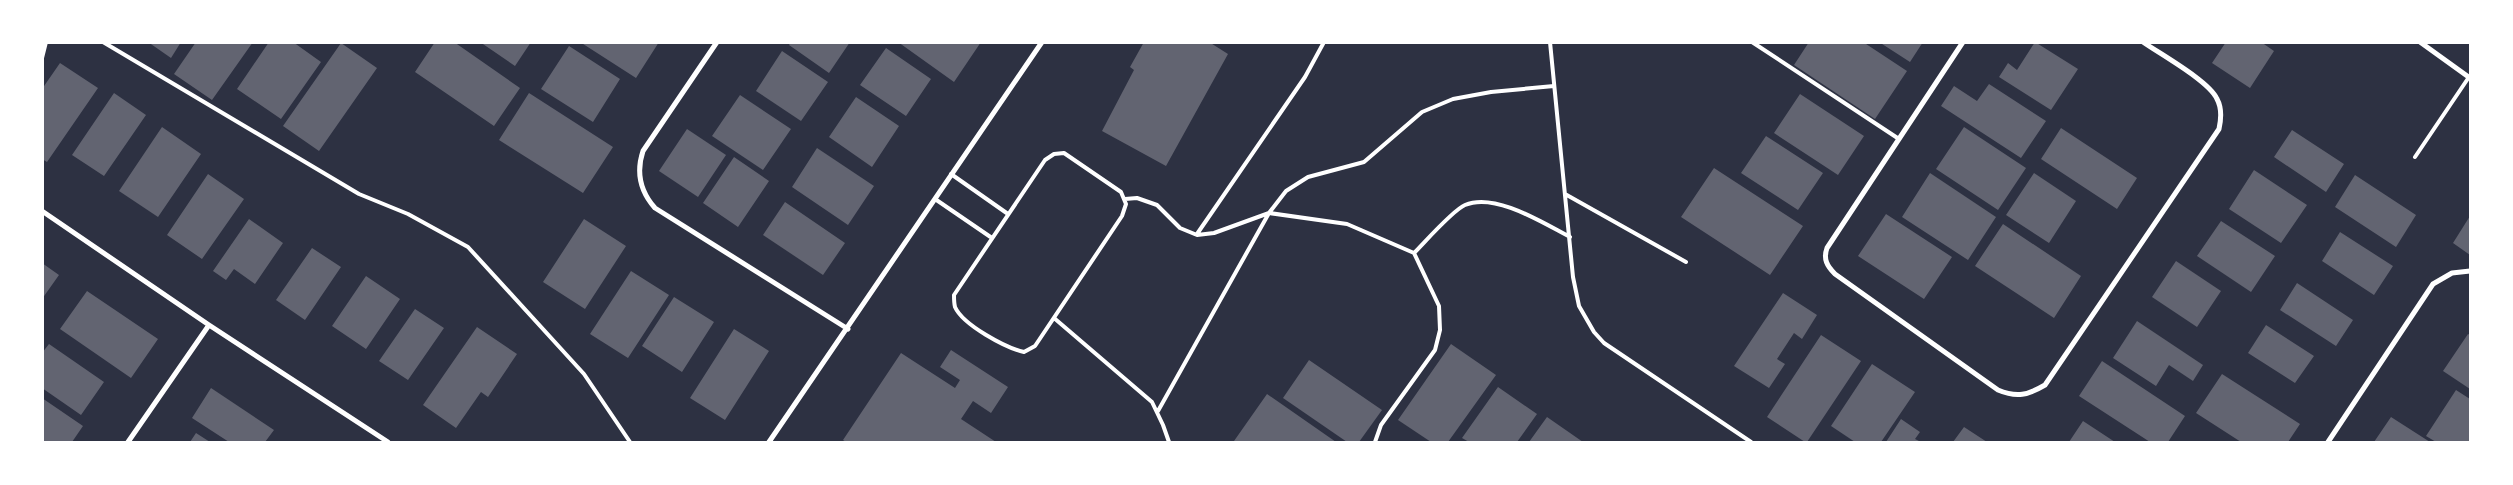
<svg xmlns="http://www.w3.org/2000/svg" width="2513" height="485" font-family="'Fira Sans',sans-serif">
  <rect width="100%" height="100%" fill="#2d3142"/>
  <path fill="#626471" d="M148 42H181L171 58Z
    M196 42H253L212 100 174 74Z
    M269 42H293L321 62 281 119 237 89Z
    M435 42H454L520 88 494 126 415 72Z
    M480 42H531L515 66Z
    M580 42H659L636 78Z
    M791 42H850L829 73 789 45Z
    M898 42H981L954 82Z
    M1144 42H1209L1228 54 1166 166 1102 131 1134 70 1130 67Z
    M1809 42H1863L1907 71 1875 119 1794 65Z
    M1879 42H1923L1910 62Z
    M2035 42 2078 69 2051 110 1999 77 2008 63 2017 70Z
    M2226 42H2261L2274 51 2250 88 2212 63Z
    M341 43 377 68 319 151 283 126Z
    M569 46 620 79 593 122 541 89Z
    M886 48 931 79 906 116 860 85Z
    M782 51 828 82 801 121 756 91Z
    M60 63 98 88 47 162 42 159V89Z
    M1989 84 2046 121 2021 158 1941 106 1954 86 1977 101Z
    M114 93 146 115 104 176 72 155Z
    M529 93 613 147 583 193 499 140Z
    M1800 94 1864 136 1838 175 1774 133Z
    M740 95 791 129 763 170 712 136Z
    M856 97 899 126 872 167 829 137Z
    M162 127 201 154 158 217 119 191Z
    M1964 127 2026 168 1998 210 1936 169Z
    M2061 128 2137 178 2117 209 2041 159Z
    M687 129 726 155 698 197 659 171Z
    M2292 130 2344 164 2326 192 2274 157Z
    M1766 136 1823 173 1798 210 1741 173Z
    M817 148 874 186 848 225 792 187Z
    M734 157 769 181 738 227 703 203Z
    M1714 168 1803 226 1770 275 1681 217Z
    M2254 170 2307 205 2281 243 2229 209Z
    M1930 173 1996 217 1968 260 1902 217Z
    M2034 173 2076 201 2049 243 2006 215Z
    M208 174 244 199 202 259 167 235Z
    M2355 175 2416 215 2396 247 2335 207Z
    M785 202 845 243 823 275 763 235Z
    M1886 214 1952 257 1924 299 1858 256Z
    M2470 216V255L2453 243Z
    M249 219 283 243 255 284 234 269 226 280 213 271Z
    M584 219 626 246 585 309 543 282Z
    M2221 221 2275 256 2251 292 2197 256Z
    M2003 224 2081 276 2054 318 1975 266Z
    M2340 232 2393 266 2374 295 2322 261Z
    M312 248 341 267 305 320 276 300Z
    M2176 261 2221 291 2197 327 2152 297Z
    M42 263 59 275 42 299Z
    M631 271 669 295 628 358 590 334Z
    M366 276 400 299 366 349 332 326Z
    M2297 283 2353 320 2336 346 2280 310Z
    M87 291 158 339 131 378 60 329Z
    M1783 293 1817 315 1802 339 1794 333 1777 359 1785 364 1769 388 1734 366Z
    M674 297 714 322 682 372 642 346Z
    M415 309 444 328 408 380 379 361Z
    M2137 321 2203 365 2193 381 2169 365 2156 386 2113 358Z
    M2266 325 2314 356 2295 383 2248 353Z
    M477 327 517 354 488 397 481 392 456 428 423 405Z
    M734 329 769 351 725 420 690 398Z
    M2468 334 2470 335V389L2443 371Z
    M1821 335 1861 361 1807 442H1805L1767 417Z
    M49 344 104 382 81 415 42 388V353Z
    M1451 344 1496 375 1448 442H1431L1398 420Z
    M951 350 1008 387 991 413 973 401 961 419 996 442H846L843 440 901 353 955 388 960 380 940 367Z
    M1309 360 1382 410 1359 442H1347L1283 398Z
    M2102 361 2185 416 2168 442H2150L2079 396Z
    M1872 364 1915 392 1881 442H1855L1831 426Z
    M2222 374 2300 424 2288 442H2241L2196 413Z
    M1498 387 1537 414 1517 442H1469L1462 438Z
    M211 388 274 430 265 442H229L192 418Z
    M2456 390 2470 399V442H2436L2426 436Z
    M1267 394 1336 442 1234 441Z
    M42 398 83 426 72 442H42Z
    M1547 417 1583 442H1529Z
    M2391 417 2430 442H2374Z
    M1901 419 1920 432 1915 439 1921 442H1886Z
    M2083 421 2115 442H2069Z
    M1964 427 1987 442H1953Z
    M196 433 210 442H190Z"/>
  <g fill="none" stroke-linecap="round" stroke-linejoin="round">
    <path stroke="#fff" stroke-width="4" d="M103 42 359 194 408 214 468 247 584 374 630 442
      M1550 42 1573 277 1579 306 1594 332 1604 343 1751 442
      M1752 42 1899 139
      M42 58 46 42
      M1064 153 1121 192 1126 204 1122 216 1035 346 1024 352C1006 348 963 325 955 307 954 303 954 299 954 295L1045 160 1054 154Z
      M2415 157 2469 77
      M951 174 1008 214
      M1565 194 1686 262
      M935 199 992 238
      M1125 199 1137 198 1157 205 1180 228 1197 235 1214 233 1269 213 1347 224 1414 253 1439 306 1440 330 1435 350 1381 425 1375 442
      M1197 234 1305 77 1324 42
      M1414 253C1425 242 1453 210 1465 205 1495 192 1543 223 1570 237
      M1054 318 1152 402 1163 425 1169 442
      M1158 411 1269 213 1286 191 1308 177 1364 162 1422 112 1453 99 1491 92 1554 86"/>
    <path stroke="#fff" stroke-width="5" d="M717 42 643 151C636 172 640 191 655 208L848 329
      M1963 42 1827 248C1823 259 1827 266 1835 274L1998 390C2017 398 2028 395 2045 385L2219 129C2221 120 2222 108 2217 99 2209 81 2160 54 2143 42
      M2420 42 2470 78
      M42 211 209 325 388 442
      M128 442 209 325
      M769 442 1042 42
      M2328 442 2433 284 2452 273 2470 271"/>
  </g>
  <rect width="2513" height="485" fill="none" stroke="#ffffff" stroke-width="88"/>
</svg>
